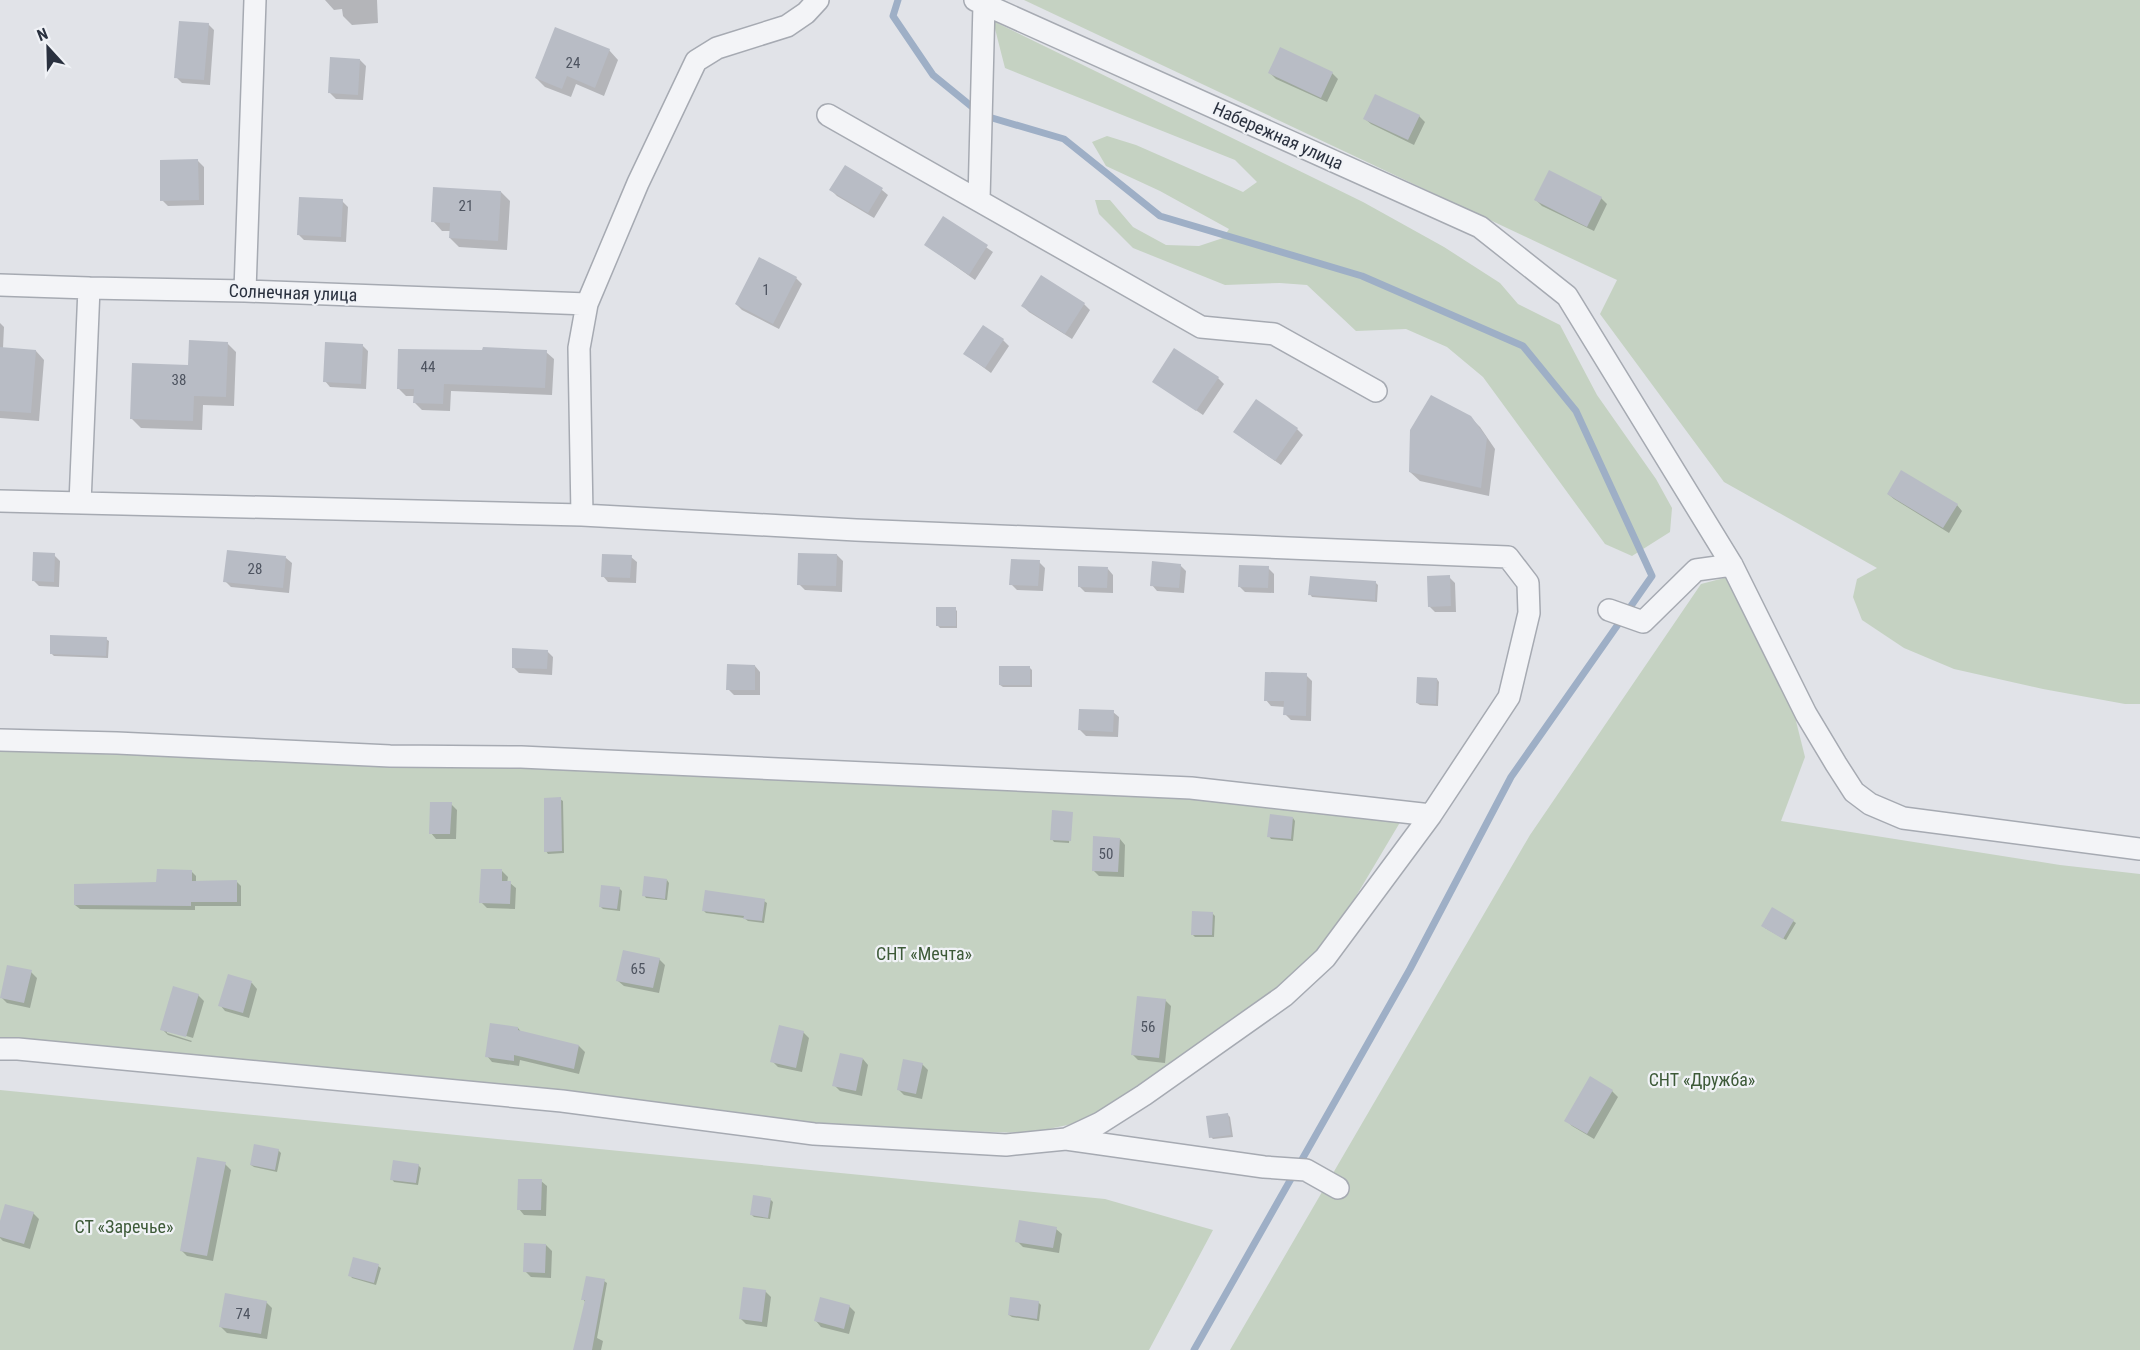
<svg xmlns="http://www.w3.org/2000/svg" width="2140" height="1350" font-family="'Roboto Condensed',sans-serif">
  <rect width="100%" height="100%" fill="#e1e3e8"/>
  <path fill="#c5d2c2" d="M1024 0H2140V704H2125L2043 689 1954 669 1904 648 1862 620 1853 597 1857 579 1877 568 1724 482 1600 314 1617 280Z
    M993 21 1363 202 1444 247 1500 283 1518 304 1560 325 1597 395 1656 479 1672 508 1670 532 1632 556 1605 544 1483 377 1447 347 1406 329 1356 331 1307 285 1280 283 1225 285 1133 248 1099 214 1095 200H1110L1133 227 1166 245 1199 246 1223 238 1229 229 1160 191 1106 166 1092 142 1107 136 1136 145 1243 192 1257 182 1235 160 1005 68Z
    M1728 577 1793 709 1805 757 1781 821 2060 865 2140 874V1350H1230L1530 835 1701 584Z
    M0 751 1147 785 1402 819 1324 950 1241 1017 1135 1091 1082 1122 1029 1133 828 1127 0 1038Z
    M0 1090 1105 1199 1213 1230 1149 1350H0Z"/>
  <path fill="#0003" d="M377 0 378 23 352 25 343 16 342 9 334 10 325 0Z
    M208 24 214 30 210 85 182 83 176 77Z
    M609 50 618 60 604 96 576 84 571 97 545 87 536 78Z
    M360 60 366 66 363 100 336 99 330 93Z
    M1270 73H1332L1338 79 1327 102 1276 79Z
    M1419 116 1425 122 1414 145 1371 124 1365 119Z
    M198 161 204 167V205L168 206 162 200Z
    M845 167 882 190 888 195 874 218 837 196 831 190Z
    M501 192 510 201 507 250 459 247 450 238 451 231H442L433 221Z
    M1601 198 1607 204 1594 231 1542 206 1536 200Z
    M342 201 348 207 346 242 304 240 298 234Z
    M944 218 993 252 975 280 926 245Z
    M796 278 802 284 779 329 742 310 736 304Z
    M1084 304 1090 310 1072 339 1029 312 1023 306Z
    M0 323 4 327 3 348 36 351 44 360 39 421 0 418Z
    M1003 340 1009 346 991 373 965 354Z
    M227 343 236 352 234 406 203 405 202 430 141 428 132 419 189 366Z
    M362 345 368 351 366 389 330 387 325 381Z
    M546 352 554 359 552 395 451 391 450 411 422 410 415 403V396H406L399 389Z
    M1218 378 1224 384 1203 415 1154 382Z
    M1470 417 1480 427 1495 449 1489 496 1420 481 1410 472Z
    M1297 429 1303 435 1281 465 1241 437Z
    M1888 494 1957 505 1962 511 1949 533 1894 499Z
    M54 555 60 561 59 587 39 586 33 580Z
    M837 555 843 561 842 592 805 590 799 584Z
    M631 557 637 562 636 583 608 582 603 576Z
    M286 558 292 563 289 593 231 587 225 581Z
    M1039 562 1045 568 1043 591 1017 590 1011 584Z
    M1180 565 1186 571 1184 593 1157 591 1152 585Z
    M1268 568 1274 574V593L1245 592 1239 586Z
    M1108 569 1113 575V593L1085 592 1079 586Z
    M1449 577 1455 583 1456 612H1435L1429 606Z
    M1375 582 1378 585 1377 602 1312 597 1310 594Z
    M955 609 957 611V628H940L938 626Z
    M106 639 109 641 108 658 54 656 51 653Z
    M547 651 553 657 552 675 519 673 513 667Z
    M755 666 760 672V695H734L728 689Z
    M1029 667 1032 670V687H1003L1000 685Z
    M1306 675 1312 681 1311 721 1291 720 1285 714V707L1271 706 1266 700Z
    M1437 679 1439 682 1438 706 1420 705 1417 703Z
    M1113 712 1119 717 1118 737 1086 736 1080 730Z
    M560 799 563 801 564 853 548 854 546 851Z
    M451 804 457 810 456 839H436L431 833Z
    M1071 814 1069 843 1054 842 1052 839Z
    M1293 818 1295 821 1293 841 1271 839 1269 836Z
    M1120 839 1125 845 1124 877 1099 876 1093 870Z
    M502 871 508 877 507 883H510L516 888 515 909 487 908 481 902Z
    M192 872 196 876V882H237L241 886V906H195V910L80 909 75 905 158 884Z
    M667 880 669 883 667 900 646 898 644 895Z
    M619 888 622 891 620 911 603 909 600 906Z
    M764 901 767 903 764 923 748 921 744 918 706 913 704 911Z
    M1212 913 1215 916 1214 937H1195L1192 934Z
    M1793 921 1796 923 1786 940 1765 928Z
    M659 959 665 965 659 993 624 986 618 981Z
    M31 972 37 978 30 1008 7 1003 1 997Z
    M229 976 252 983 257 989 249 1018 225 1011 220 1005Z
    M198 995 204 1001 193 1038 167 1030V1033L192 1041 191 1042 168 1035 162 1029Z
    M1165 1000 1171 1006 1165 1063 1138 1060 1132 1054Z
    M518 1028 522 1033 579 1046 585 1052 579 1074 520 1060 519 1066 492 1062 487 1056Z
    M803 1032 809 1038 802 1072 778 1067 772 1061Z
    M863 1059 868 1065 862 1096 840 1091 834 1085Z
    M922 1064 928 1070 922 1099 904 1095 898 1089Z
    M1612 1091 1618 1097 1594 1139 1572 1126 1566 1120Z
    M1228 1115 1230 1117 1233 1137 1213 1139 1211 1137Z
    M278 1150 281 1153 277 1172 254 1167 251 1165Z
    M225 1164 231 1170 213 1261 187 1256 181 1250Z
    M418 1165 421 1168 418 1185 394 1182 392 1179Z
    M541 1181 547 1186 546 1216 524 1215 519 1209Z
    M770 1199 773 1202 770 1219 754 1217 751 1214Z
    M33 1213 39 1219 30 1249 3 1241 0 1238V1227Z
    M1056 1229 1062 1234 1059 1253 1023 1247 1017 1241Z
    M546 1245 552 1251 551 1278 531 1277 525 1271Z
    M378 1266 381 1268 376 1285 352 1278 350 1275Z
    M604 1281 607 1283 597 1338 603 1341 601 1350H576L586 1303 583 1299Z
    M765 1291 771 1297 767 1327 746 1324 740 1318Z
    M266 1302 272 1308 267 1339 227 1333 221 1327Z
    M1038 1302 1041 1305 1039 1321 1012 1317 1009 1315Z
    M849 1306 855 1312 849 1334 821 1327 816 1321Z"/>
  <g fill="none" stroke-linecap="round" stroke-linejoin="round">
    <path stroke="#9eafc6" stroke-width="7" d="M898 0 893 16 933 75 982 115 1064 139 1160 216 1362 276 1523 346 1576 411 1652 576 1511 777 1410 969 1194 1350"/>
  </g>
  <path fill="#b8bcc5" d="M179 21 209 23 204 80 174 78Z
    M555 27 610 49 595 88 567 76 562 89 535 78Z
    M1280 47 1333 72 1321 98 1268 73Z
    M330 57 360 59 358 95 328 93Z
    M1375 94 1420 115 1408 140 1363 119Z
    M198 159 199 200 160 201V160Z
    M845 165 883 188 868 213 829 190Z
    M1549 170 1602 197 1587 227 1534 200Z
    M433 187 501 191 498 241 449 238 450 223 431 222Z
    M299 197 343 199 341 237 297 235Z
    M943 216 988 245 969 275 924 245Z
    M759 257 797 277 773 324 735 304Z
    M1041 275 1085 303 1065 334 1021 306Z
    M983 325 1004 339 985 368 963 354Z
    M189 340 228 342 226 397 194 396 193 421 130 419 132 363 188 365Z
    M325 342 363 344 361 384 323 382Z
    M0 347 36 350 31 413 0 411Z
    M483 347 547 350 545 388 444 384 443 404 413 403 414 389H397L398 349 482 350Z
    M1174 348 1219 377 1196 411 1152 382Z
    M1431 395 1471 416 1487 438 1481 488 1409 472 1410 430Z
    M1256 399 1298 428 1275 461 1233 432Z
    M1901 470 1958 504 1943 528 1887 494Z
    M227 550 286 556 283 588 223 582Z
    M33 552 55 553 54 582 32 581Z
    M798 553 837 554 836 586 797 585Z
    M602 554 632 555 630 578 601 577Z
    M1011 559 1040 560 1038 586 1009 585Z
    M1152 561 1181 564 1179 588 1150 586Z
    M1239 565 1269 566 1268 588 1238 587Z
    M1078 566 1108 567 1107 588 1078 587Z
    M1450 575 1451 606 1428 607 1427 576Z
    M1310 576 1376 581 1375 600 1308 595Z
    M936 607H956V626H936Z
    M50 635 107 637 106 656 50 654Z
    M512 648 548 650 547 669 512 668Z
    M727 664 755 665V690H726Z
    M999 666H1030V685H999Z
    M1265 672 1307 673 1306 716 1283 715 1284 701H1264Z
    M1417 677 1437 678 1436 704 1416 703Z
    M1079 709 1114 710 1113 732 1078 730Z
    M561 797 562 851 544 852V798Z
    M430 802H452L450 834H429Z
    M1052 810 1073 812 1071 841 1050 840Z
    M1270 814 1293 817 1291 839 1267 837Z
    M1093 836 1120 838 1118 872 1092 871Z
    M157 869 192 870V881L237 880V902H191V906L74 905V884L156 882Z
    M481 869H502V881H511L510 904 479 903Z
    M644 876 667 879 665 899 642 896Z
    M601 885 620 887 617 909 599 907Z
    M705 890 765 899 762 921 743 919 744 916 702 911Z
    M1772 907 1794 920 1783 939 1761 926Z
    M1192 911 1213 912 1212 935H1191Z
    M623 950 660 958 653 988 616 981Z
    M7 965 32 970 24 1003 0 998Z
    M228 974 252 981 243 1013 218 1006Z
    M173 986 199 994 186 1037 160 1030Z
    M1137 996 1166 999 1159 1058 1131 1055Z
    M490 1023 518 1027V1030L579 1045 574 1069 514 1055V1061L485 1057Z
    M779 1025 804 1031 796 1068 770 1062Z
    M840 1053 863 1058 856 1091 832 1086Z
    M903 1059 923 1063 916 1094 897 1090Z
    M1590 1076 1613 1090 1587 1134 1564 1121Z
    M1228 1113 1231 1135 1209 1138 1206 1116Z
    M254 1144 279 1149 275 1170 250 1165Z
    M197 1157 226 1162 207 1256 180 1251Z
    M393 1160 419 1164 416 1183 390 1180Z
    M518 1179H542L541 1210H517Z
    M753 1195 771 1198 768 1218 750 1215Z
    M5 1204 34 1212 24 1244 0 1237V1221Z
    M1019 1220 1057 1227 1053 1248 1015 1242Z
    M524 1243 546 1244 545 1273 523 1272Z
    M353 1257 379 1264 374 1283 348 1276Z
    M586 1276 605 1279 592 1350H573L585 1300H581Z
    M743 1287 766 1290 762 1322 739 1319Z
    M225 1293 267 1301 261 1334 219 1327Z
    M820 1297 850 1305 844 1329 814 1321Z
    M1010 1297 1039 1301 1037 1319 1008 1315Z"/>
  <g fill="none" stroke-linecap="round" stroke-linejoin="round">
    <g stroke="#a6aab2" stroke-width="24">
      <path id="street" d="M975 0 1480 227 1567 296 1732 565 1806 714 1836 764 1854 792 1870 804 1903 818 2140 849
        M828 115 1201 327 1274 334 1376 391
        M979 200 984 4
        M0 285 89 288 245 291 587 304
        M245 291 255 0
        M0 501 582 515 856 530 1508 557 1528 583 1529 613 1509 697 1431 815 1325 958 1284 996 1144 1095 1100 1123 1066 1139 1006 1145 814 1134 562 1101 18 1049H0
        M80 503 89 288
        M582 515 579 348 587 304 638 183 696 61 717 48 787 26 806 13 818 0
        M1609 610 1643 622 1696 570 1732 565
        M0 740 117 743 390 756 521 757 1191 788 1431 815
        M1066 1139 1264 1167 1306 1170 1338 1188"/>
    </g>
    <use href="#street" stroke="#f3f4f7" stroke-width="21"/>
  </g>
  <g text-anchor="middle" stroke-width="4.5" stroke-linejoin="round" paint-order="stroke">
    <g font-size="15" fill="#4e5460">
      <text x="573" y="68">24</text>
      <text x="466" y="211">21</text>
      <text x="766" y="295">1</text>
      <text x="428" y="372">44</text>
      <text x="179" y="385">38</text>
      <text x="255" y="574">28</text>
      <text x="1106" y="859">50</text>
      <text x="638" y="974">65</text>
      <text x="1148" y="1032">56</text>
      <text x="243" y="1319">74</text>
    </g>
    <g font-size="18" fill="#2a313f" stroke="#f0f2f6">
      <text transform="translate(1278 136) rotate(24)" y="6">Набережная улица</text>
      <text transform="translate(293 293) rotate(2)" y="6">Солнечная улица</text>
    </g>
    <g font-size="18" fill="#3d5a38" stroke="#f0f2f6">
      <text x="924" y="960">СНТ «Мечта»</text>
      <text x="1702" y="1086">СНТ «Дружба»</text>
      <text x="124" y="1233">СТ «Заречье»</text>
    </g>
  </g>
  <g transform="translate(48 48) rotate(338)" stroke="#f0f2f6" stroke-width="4.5" paint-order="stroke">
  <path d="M0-4.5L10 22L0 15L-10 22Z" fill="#2a313f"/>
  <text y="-9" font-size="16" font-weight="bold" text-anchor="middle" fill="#2a313f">N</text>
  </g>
</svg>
